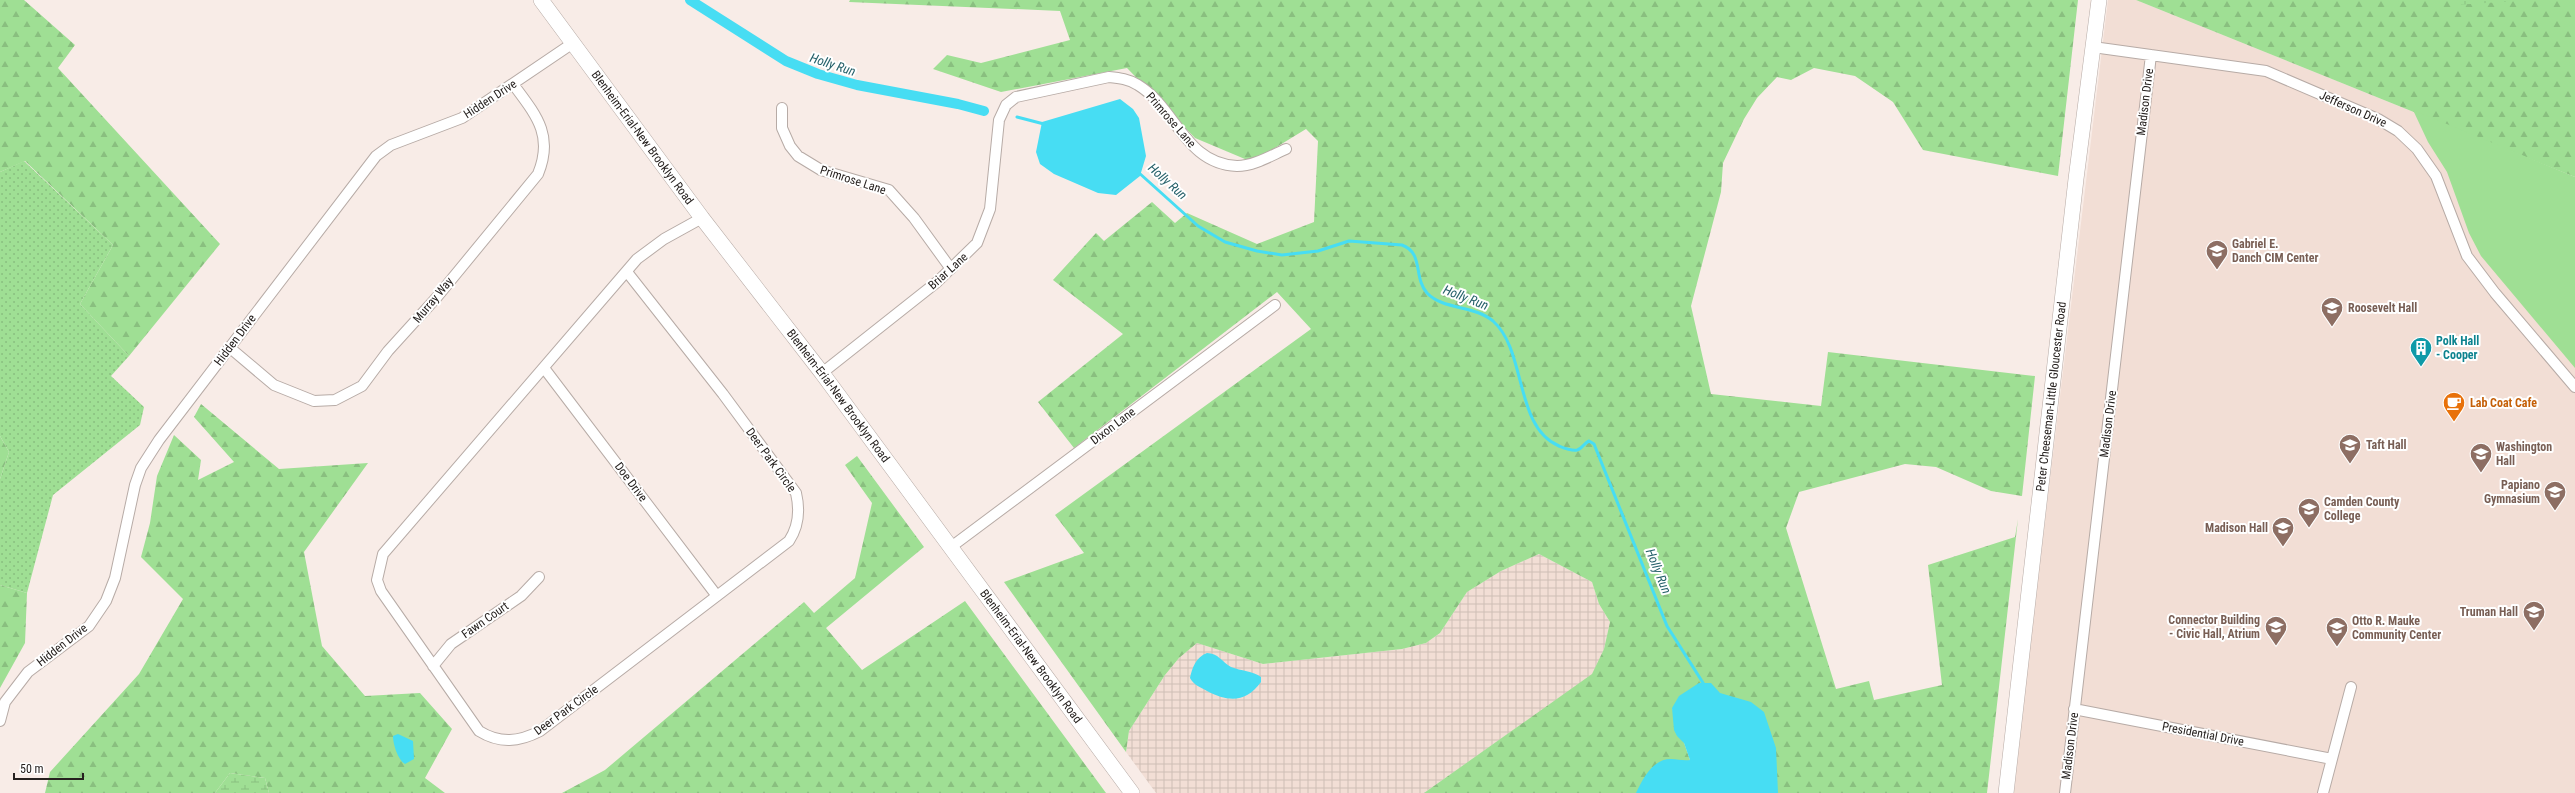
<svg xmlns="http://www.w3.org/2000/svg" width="2575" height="793" font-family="'Roboto Condensed',sans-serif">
  <defs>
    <pattern id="industrial-grid" width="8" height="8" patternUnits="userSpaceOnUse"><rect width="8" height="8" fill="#f2ded5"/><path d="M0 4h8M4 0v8" fill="none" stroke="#cfbeb6"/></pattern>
    <pattern id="grass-dots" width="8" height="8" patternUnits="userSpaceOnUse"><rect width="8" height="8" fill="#9fdf94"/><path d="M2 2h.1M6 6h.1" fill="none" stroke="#89bf7f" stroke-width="1.8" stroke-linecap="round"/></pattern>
    <pattern id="forest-firs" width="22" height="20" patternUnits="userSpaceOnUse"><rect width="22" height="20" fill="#9fdf94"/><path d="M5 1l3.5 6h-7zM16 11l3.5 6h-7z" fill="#89bf7f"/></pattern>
    <pattern id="wetland-marsh" width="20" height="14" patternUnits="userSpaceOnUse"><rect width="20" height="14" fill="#9fdf94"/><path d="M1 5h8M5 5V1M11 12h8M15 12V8" fill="none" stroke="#89bf7f"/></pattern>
  </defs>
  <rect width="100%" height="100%" fill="#f8ece7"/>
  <path fill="#f2ded5" d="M2108 0H2136L2575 177V793H2012Z"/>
  <path fill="url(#industrial-grid)" d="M1539 554 1592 582 1599 604 1610 622 1604 649 1592 675 1424 793H1156L1126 752 1129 731 1165 675 1179 658 1197 643 1263 664 1402 649 1426 643 1440 633 1467 592 1501 571Z"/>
  <path fill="url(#grass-dots)" d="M24 161 113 245 80 304 129 356 111 376 144 407 140 425 53 495 27 593 0 585V479L9 452 0 436V172Z"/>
  <path fill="url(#forest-firs)" d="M0 0H24L75 45 58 68 220 244 129 356 80 304 113 245 25 161 0 172Z
    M850 0H2078L2058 176 1923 150 1893 102 1855 76 1814 68 1791 80 1777 77 1757 98 1744 119 1723 163 1721 192 1691 306 1711 394 1821 406 1828 352 2035 376 2022 496 1991 491 1936 467 1905 464 1799 492 1786 528 1836 689 1869 681 1874 700 1942 685 1928 565 2015 537 2018 519 1987 793H1777L1672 708 1690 760 1642 793H1424L1592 674 1604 649 1610 622 1599 604 1592 582 1539 554 1501 571 1467 592 1440 633 1426 643 1402 649 1263 664 1197 643 1179 658 1165 675 1129 731 1126 752 1004 582 1084 553 1055 515 1311 329 1277 292 1074 448 1038 402 1123 334 1053 280 1096 233 1104 241 1152 202 1175 223 1187 213 1257 244 1314 222 1318 141 1306 129 1252 162 1195 138 1127 68 1001 92 933 69 947 55 981 63 1070 40 1060 11 849 2Z
    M2136 0H2575V177Z
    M201 404 279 469 368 463 304 552 322 646 365 696 420 693 452 729 425 778 445 793H269L265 778 230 773 215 793H45L50 772 139 674 183 599 141 557 150 523 157 476 174 435 201 460 198 480 234 462 194 417Z
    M0 436 9 452 0 479Z
    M857 456 924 547 826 628 862 670 965 601 1106 793H562L605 770 804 602 814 613 855 578 872 503 845 465Z
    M0 585 27 593 25 643 0 688Z"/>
  <path fill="url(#wetland-marsh)" d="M2452 0H2532L2455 5Z
    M230 773 265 778 269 793H215Z"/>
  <path fill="#9fdf94" d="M2413 110 2575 177V368L2481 256 2469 233 2447 172 2428 142Z"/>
  <path fill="#47ddf3" d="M1120 99 1133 109 1139 118 1146 156 1140 176 1116 195 1098 193 1054 174 1040 164 1036 152 1042 122Z
    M1207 653C1218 653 1222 662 1231 667 1241 671 1253 671 1261 677V682C1246 703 1228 702 1207 691 1200 687 1194 685 1190 678 1192 668 1196 657 1207 653Z
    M1699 683H1711L1720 693 1751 702 1764 712 1776 748 1778 793H1636C1643 779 1652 759 1671 759 1678 759 1683 761 1690 760L1684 743 1677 736 1674 730 1672 708 1679 696Z
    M398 734 413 741 414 759 405 764C398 760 393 744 393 736Z"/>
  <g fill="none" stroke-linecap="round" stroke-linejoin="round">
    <path stroke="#47ddf3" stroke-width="3" d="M1017 117 1044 124
      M1138 172 1198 226 1225 242 1257 251 1282 255 1318 251 1349 241 1402 245C1424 253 1413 277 1427 293 1443 310 1474 305 1493 321 1527 351 1514 427 1559 446 1564 448 1571 451 1577 450 1582 449 1584 443 1589 441L1594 444 1667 626 1705 686"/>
    <path stroke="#47ddf3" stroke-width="10" d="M690 0 786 61 818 74 857 85 958 104 984 111"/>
    <g stroke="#b7aba6" stroke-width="12">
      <path id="street" d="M2093 47 2266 71 2378 119 2398 131 2417 149 2436 176 2467 256 2495 293 2575 387
        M782 108V128L790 146 798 156 821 170 889 190 914 218 951 269
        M627 272 723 394 796 493C800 510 799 526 789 541L540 731C519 742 500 744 479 731L381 591 377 580 383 554 637 259 664 239 702 218
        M229 347 274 385 314 401 335 400 362 386 388 351 437 297 538 174C554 135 536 115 513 84
        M544 368 717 596
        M822 373 937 282 977 243 990 209 999 120 1006 105 1016 97 1109 77C1119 78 1129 79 1138 85 1176 108 1185 164 1237 166 1254 166 1272 155 1286 149
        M951 547 1275 305
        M433 666 451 644 521 596 539 577
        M2074 709 2332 759
        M0 721 5 702 28 672 89 626 106 601 115 578 135 485 141 468 159 440 376 156 391 145 462 118 573 43
        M2065 793 2151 55
        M2323 793 2351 687"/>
    </g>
    <g stroke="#b7aba6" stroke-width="16">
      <g id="secondary">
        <path id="s1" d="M541 0 702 218 822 373 1132 793"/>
        <path id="s2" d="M2006 793 2076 179 2099 0"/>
      </g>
    </g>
    <use href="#street" stroke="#fff" stroke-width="10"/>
    <use href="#secondary" stroke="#fff" stroke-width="15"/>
  </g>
  <defs>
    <g id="university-pin" transform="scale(1.15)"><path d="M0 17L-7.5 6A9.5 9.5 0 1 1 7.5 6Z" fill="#8d6e63" stroke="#fff"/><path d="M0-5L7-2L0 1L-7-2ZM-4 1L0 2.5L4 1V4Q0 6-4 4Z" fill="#fff"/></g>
    <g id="building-pin" transform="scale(1.15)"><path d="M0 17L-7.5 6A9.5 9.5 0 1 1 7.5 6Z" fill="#0f9aa8" stroke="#fff"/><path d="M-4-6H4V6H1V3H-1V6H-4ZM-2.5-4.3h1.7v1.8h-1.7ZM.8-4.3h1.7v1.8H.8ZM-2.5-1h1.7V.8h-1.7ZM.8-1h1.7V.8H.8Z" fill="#fff"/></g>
    <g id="cafe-pin" transform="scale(1.15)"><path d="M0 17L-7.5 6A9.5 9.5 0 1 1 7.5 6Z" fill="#e8710a" stroke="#fff"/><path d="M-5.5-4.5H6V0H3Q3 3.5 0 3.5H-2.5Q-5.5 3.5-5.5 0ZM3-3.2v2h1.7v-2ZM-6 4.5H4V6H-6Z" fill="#fff"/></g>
  </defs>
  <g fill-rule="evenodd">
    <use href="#university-pin" x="2217" y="251"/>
    <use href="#university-pin" x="2332" y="308"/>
    <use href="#building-pin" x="2421" y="348"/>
    <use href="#cafe-pin" x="2454" y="403"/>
    <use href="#university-pin" x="2350" y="445"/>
    <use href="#university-pin" x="2481" y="454"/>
    <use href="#university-pin" x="2555" y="492"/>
    <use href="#university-pin" x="2309" y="509"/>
    <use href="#university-pin" x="2283" y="528"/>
    <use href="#university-pin" x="2534" y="612"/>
    <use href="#university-pin" x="2276" y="627"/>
    <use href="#university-pin" x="2337" y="628"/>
  </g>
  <g text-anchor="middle" stroke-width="4" stroke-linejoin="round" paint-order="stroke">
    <g font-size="12" fill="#26211f" stroke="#fff">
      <text transform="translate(490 99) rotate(-33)" y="4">Hidden Drive</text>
      <text transform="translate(2145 102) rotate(-83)" y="4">Madison Drive</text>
      <text transform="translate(2353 109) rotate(24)" y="4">Jefferson Drive</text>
      <text transform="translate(1171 120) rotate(49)" y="4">Primrose Lane</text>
      <text dy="4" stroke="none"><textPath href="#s1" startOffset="171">Blenheim-Erial-New Brooklyn Road</textPath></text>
      <text transform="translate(853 180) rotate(18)" y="4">Primrose Lane</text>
      <text transform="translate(948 271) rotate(-42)" y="4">Briar Lane</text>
      <text transform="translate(433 300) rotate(-50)" y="4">Murray Way</text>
      <text transform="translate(235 340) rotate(-53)" y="4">Hidden Drive</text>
      <text dy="4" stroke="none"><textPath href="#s1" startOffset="495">Blenheim-Erial-New Brooklyn Road</textPath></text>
      <text dy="4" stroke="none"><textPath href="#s2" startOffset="399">Peter Cheeseman-Little Gloucester Road</textPath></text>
      <text transform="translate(2108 424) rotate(-83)" y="4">Madison Drive</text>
      <text transform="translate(1113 426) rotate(-37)" y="4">Dixon Lane</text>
      <text transform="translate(771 460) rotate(54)" y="4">Deer Park Circle</text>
      <text transform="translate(631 482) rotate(53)" y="4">Doe Drive</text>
      <text transform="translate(485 620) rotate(-35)" y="4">Fawn Court</text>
      <text transform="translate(62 645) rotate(-38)" y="4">Hidden Drive</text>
      <text dy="4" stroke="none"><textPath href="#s1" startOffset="819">Blenheim-Erial-New Brooklyn Road</textPath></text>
      <text transform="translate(566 710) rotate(-36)" y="4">Deer Park Circle</text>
      <text transform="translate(2203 734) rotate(11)" y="4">Presidential Drive</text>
      <text transform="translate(2070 746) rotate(-83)" y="4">Madison Drive</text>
    </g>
    <g font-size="12" font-weight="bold" fill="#785e54" stroke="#fff" text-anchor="start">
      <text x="2232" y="248">Gabriel E.<tspan x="2232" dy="14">Danch CIM Center</tspan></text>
      <text x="2348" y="312">Roosevelt Hall</text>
      <text x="2366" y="449">Taft Hall</text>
      <text x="2496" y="451">Washington<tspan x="2496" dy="14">Hall</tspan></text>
      <text x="2540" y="489" text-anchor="end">Papiano<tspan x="2540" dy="14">Gymnasium</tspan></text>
      <text x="2324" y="506">Camden County<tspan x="2324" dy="14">College</tspan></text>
      <text x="2268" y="532" text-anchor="end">Madison Hall</text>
      <text x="2518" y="616" text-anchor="end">Truman Hall</text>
      <text x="2260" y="624" text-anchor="end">Connector Building<tspan x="2260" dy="14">- Civic Hall, Atrium</tspan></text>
      <text x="2352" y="625">Otto R. Mauke<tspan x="2352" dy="14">Community Center</tspan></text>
    </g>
    <g font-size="12" font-weight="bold" fill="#0d838f" stroke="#fff" text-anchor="start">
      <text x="2436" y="345">Polk Hall<tspan x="2436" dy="14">- Cooper</tspan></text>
    </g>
    <g font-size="12" font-weight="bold" fill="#c56008" stroke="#fff" text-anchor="start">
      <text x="2470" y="407">Lab Coat Cafe</text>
    </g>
    <g font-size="13" font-style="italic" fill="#26616a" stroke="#fff">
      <text transform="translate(833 64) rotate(18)" y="5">Holly Run</text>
      <text transform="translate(1168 181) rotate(42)" y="5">Holly Run</text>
      <text transform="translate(1466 297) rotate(21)" y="5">Holly Run</text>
      <text transform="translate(1659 571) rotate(68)" y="5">Holly Run</text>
    </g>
  </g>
  <path d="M14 773v6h69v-6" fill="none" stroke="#26211f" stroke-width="2"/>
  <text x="20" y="773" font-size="12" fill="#26211f" stroke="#ffffff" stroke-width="3" paint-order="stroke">50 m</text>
</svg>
